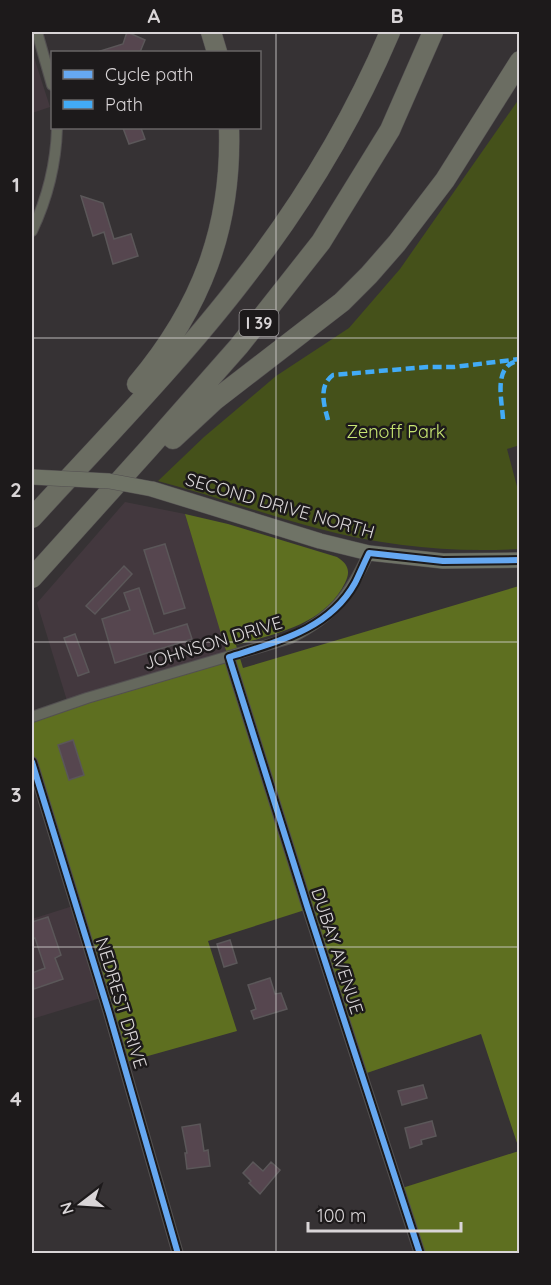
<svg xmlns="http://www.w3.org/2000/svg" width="551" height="1285" font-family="Quicksand,sans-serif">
  <rect width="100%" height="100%" fill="#363234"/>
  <path fill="#43383e" d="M32 51 50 107 32 113Z
    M125 502 185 514 229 657 68 704 37 603Z
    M76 905 104 997 32 1019V919Z"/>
  <path fill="#45511a" d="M519 99 520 445 507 449 519 494V549C452 553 385 546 320 529 265 515 212 495 158 481L204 437 276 376 349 328 400 269Z"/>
  <path fill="#5e6f20" d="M185 514 228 524 337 557C348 564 351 571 345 583 325 624 276 634 236 645L243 668 519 586V1149L481 1034 361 1075 308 909 208 941 237 1031 123 1063 32 762V718L228 657Z
    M519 1151V1253H420L399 1189Z"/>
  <path fill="#56464f" stroke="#5b5759" stroke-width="1.5" d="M127 32 145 40 140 52H101L100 51 123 44Z
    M123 128H141L145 139 129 144Z
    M81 196 103 203 114 239 131 234 138 256 113 264 104 232 93 236Z
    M165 544 185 608 164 614 144 550Z
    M124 566 132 574 95 614 86 606Z
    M139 588 154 634 187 624 192 639 115 663 102 619 130 610 124 593Z
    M75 634 89 672 78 676 64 638Z
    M73 740 84 775 69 780 58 745Z
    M48 917 61 955 55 958 63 979 34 989 32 973 45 968 35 938 32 939V922Z
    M230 940 237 963 224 967 217 944Z
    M270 978 275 994 281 993 287 1009 254 1019 251 1011 256 1009 248 985Z
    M423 1085 427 1098 402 1105 398 1091Z
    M432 1121 436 1136 421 1140 422 1144 410 1148 405 1128Z
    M200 1124 204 1151 208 1150 210 1166 187 1169 185 1153H187L182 1127Z
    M253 1162 263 1171 271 1162 280 1170 260 1194 249 1183 251 1181 243 1173Z"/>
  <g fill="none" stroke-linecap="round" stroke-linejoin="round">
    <g stroke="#535051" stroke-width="12">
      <path id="street" d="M37 32 52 85
        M32 231C48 197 56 165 57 128
        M229 657 308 909 420 1254
        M32 717 87 698 291 638C334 616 349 596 369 553
        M32 762 109 1013 178 1254"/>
    </g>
    <g stroke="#535051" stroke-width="16">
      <path id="secondary" d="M152 489 320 541 369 553 443 561 520 560"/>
    </g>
    <g stroke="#535051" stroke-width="21">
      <path id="highway" d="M211 32 217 52
        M137 384C201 308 232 228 229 128
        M173 439 215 400 342 302 369 275 397 243 445 180 520 61
        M32 518C104 439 180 362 245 277 304 201 353 119 390 32
        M32 578 150 447 239 346 321 242 390 130 433 32"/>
    </g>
    <use href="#street" stroke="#65685d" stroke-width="10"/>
    <use href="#secondary" stroke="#6f7366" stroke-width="15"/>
    <use href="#highway" stroke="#6b6d62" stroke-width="20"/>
    <g stroke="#535051" stroke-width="16" stroke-linecap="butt">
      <path id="secondary-bridge" d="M32 477 109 481 152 489"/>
    </g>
    <use href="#secondary-bridge" stroke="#6f7366" stroke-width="15"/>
    <path stroke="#42abf6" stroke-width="4.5" stroke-dasharray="9 4.5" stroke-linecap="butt" d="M503 419C502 400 493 367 517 361
      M328 420C324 405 318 386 333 375L427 367H454L520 359"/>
    <g stroke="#1d1a1b" stroke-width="10">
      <path id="cycleway" d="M32 762 109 1013 178 1254
        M420 1254 308 909 229 657C276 642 329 630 355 583 360 573 364 563 369 553L443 561 520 560"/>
    </g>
    <use href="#cycleway" stroke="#66a8f1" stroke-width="6"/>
  </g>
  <path fill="none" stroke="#d9d5d7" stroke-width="1.5" stroke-opacity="0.55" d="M276 32V1254M32 338H520M32 642H520M32 947H520"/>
  <g text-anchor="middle" stroke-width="5" stroke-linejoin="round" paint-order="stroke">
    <rect fill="#1d1a1b" stroke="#a19d9f" stroke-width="1.5" x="239.5" y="310" width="39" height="26" rx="4.5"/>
    <g font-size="16" font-weight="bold" fill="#d9d5d7">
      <text x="259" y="329">I 39</text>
    </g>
    <g font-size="18" fill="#c7e572" stroke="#1d1a1b">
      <text x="396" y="438">Zenoff Park</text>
    </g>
    <g font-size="18" fill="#d9d5d7" stroke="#1d1a1b">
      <text transform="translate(280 506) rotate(16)" y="6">SECOND DRIVE NORTH</text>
      <text transform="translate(213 643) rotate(-17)" y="6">JOHNSON DRIVE</text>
      <text transform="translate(337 951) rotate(72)" y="6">DUBAY AVENUE</text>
      <text transform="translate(121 1003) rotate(73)" y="6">NEDREST DRIVE</text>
    </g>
  </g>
  <rect width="551" height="1285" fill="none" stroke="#1d1a1b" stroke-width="66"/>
  <rect x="51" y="51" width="210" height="78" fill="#1d1a1b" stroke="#686566" stroke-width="1.5"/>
  <rect x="63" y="70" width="30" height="9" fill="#66a8f1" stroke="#686566" stroke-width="1.5"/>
  <text x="105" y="81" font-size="18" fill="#d9d5d7">Cycle path</text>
  <rect x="63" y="100" width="30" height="9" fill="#42abf6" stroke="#686566" stroke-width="1.5"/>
  <text x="105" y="111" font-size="18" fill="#d9d5d7">Path</text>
  <g transform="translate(81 1204) rotate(253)" stroke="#1d1a1b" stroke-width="4.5" paint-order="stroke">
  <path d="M0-4.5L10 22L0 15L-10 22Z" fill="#d9d5d7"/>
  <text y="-9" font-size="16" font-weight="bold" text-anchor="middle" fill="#d9d5d7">N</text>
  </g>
  <path d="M308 1222v9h153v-9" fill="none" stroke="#d9d5d7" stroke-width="3"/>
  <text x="317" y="1222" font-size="18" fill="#d9d5d7" stroke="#1d1a1b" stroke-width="4.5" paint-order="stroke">100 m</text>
  <rect x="33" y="33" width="485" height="1219" fill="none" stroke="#d9d5d7" stroke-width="2"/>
  <g font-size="20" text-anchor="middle" font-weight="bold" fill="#d9d5d7">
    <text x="154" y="23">A</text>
    <text x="397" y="23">B</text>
    <text x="16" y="192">1</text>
    <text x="16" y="497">2</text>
    <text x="16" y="802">3</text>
    <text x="16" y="1106">4</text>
  </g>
</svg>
